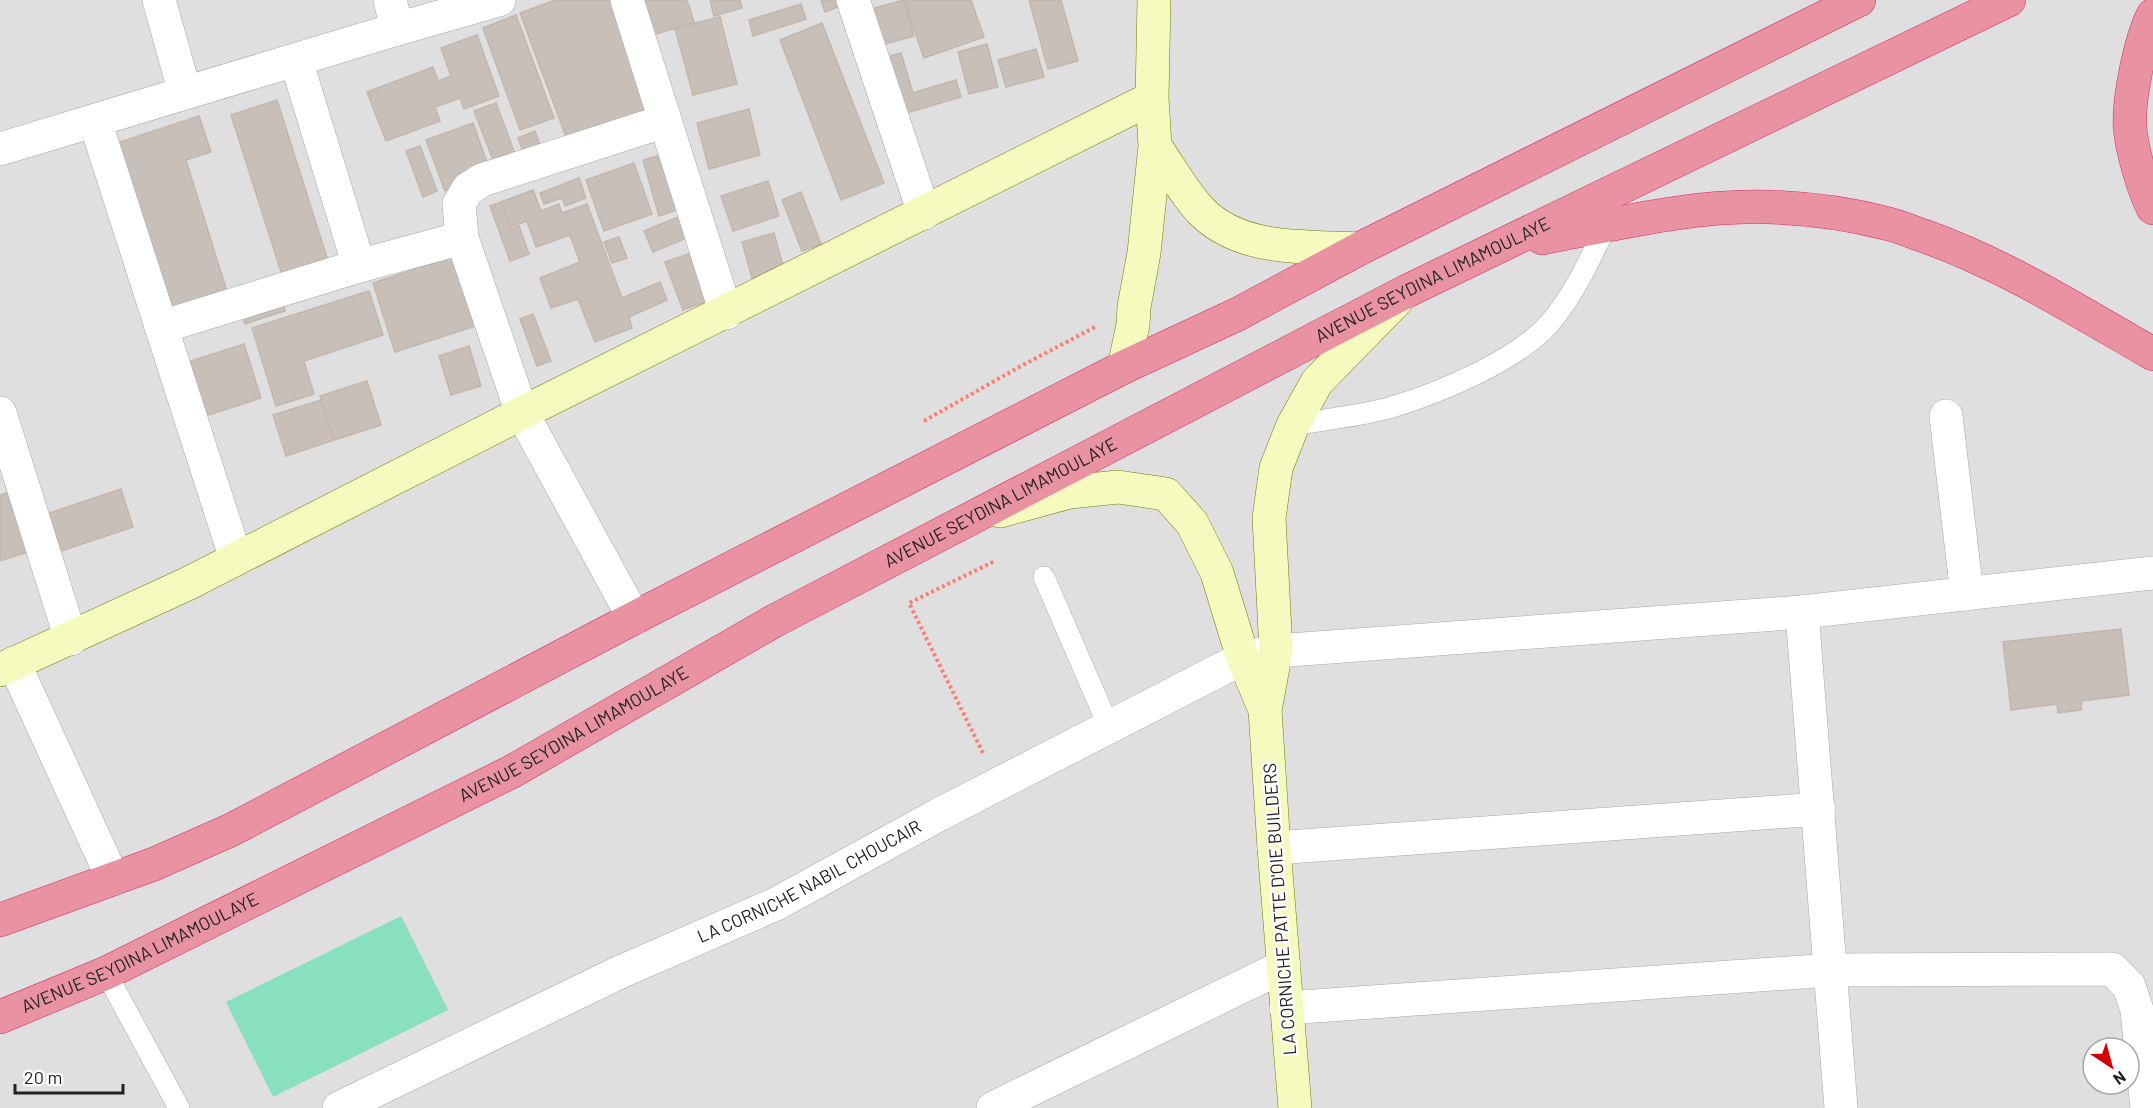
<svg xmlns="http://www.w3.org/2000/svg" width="2153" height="1108" font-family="Barlow,sans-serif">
  <rect width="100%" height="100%" fill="#f2efe9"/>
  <path fill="#e0dfdf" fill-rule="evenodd" d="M0 0H2153V1108H0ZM2093 1048H2129V1084H2093Z"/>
  <path fill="#88e0be" d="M401 916 448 1010 273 1097 226 1002Z"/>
  <path fill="#c7bfb8" stroke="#c4b6ab" stroke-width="1.5" d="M555 0H617L657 108 568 142 520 13Z
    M643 0H687L694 22 653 35Z
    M710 0H740L742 8 714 16Z
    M821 0H845L846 4 825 12Z
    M904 0 914 36 878 46 867 10Z
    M904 0H971L984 37 924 58Z
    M1029 0H1061L1078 61 1048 69Z
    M801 4 806 19 753 36 749 20Z
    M516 15 554 118 520 130 483 28Z
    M720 17 737 84 693 95 675 28Z
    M822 23 884 183 841 200 780 40Z
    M477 35 499 96 464 109 460 98 435 107 440 121 386 141 367 92 433 67 438 81 451 76 441 48Z
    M987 44 998 87 969 94 958 52Z
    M1036 49 1044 77 1006 87 998 60Z
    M901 53 913 93 956 80 961 97 896 116 880 59Z
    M277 100 329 264 283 278 231 115Z
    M496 103 518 162 497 170 474 111Z
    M749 109 760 155 709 169 697 123Z
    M199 116 211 152 186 160 228 295 171 314 117 143Z
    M473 123 491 174 445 191 426 140Z
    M535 131 544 156 527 162 518 138Z
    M420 146 437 191 423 197 406 151Z
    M661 155 676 210 659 216 643 160Z
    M634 163 652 214 604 231 586 180Z
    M579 178 586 198 565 206 562 198 544 204 540 193Z
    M768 181 779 216 733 231 721 196Z
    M533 190 541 211 559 204 562 213 587 204 622 298 660 282 667 300 629 317 632 328 595 342 578 299 551 308 540 278 580 262 570 235 536 247 527 221 510 227 501 202Z
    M801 192 821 244 802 251 782 200Z
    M501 202 511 229 519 226 529 254 510 261 490 206Z
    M688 213 696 234 653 252 644 231Z
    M774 233 784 269 752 278 742 242Z
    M619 237 627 258 612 263 604 242Z
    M697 251 715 298 683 310 665 262Z
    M464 253 485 323 395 352 373 283Z
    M369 291 383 335 304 361 314 394 276 406 252 328Z
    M281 295 285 311 245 324 240 309Z
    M533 314 551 361 537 366 520 319Z
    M244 344 261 398 205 416 188 362Z
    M469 346 481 386 451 395 439 356Z
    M367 381 381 425 334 440 320 396Z
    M321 400 334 440 286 456 273 415Z
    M18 489 37 549 0 561V495Z
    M121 489 133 527 61 551 49 513Z
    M2121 629 2129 695 2082 701 2081 710 2058 713 2057 704 2011 710 2003 642Z"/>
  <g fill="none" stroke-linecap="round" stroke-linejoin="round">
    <g stroke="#a9a9a9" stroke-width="22">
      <path id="lane" d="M1293 425C1324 419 1363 416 1392 407 1439 393 1516 361 1549 324 1574 295 1589 261 1606 226
        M1044 577 1109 727
        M106 973 179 1108"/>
    </g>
    <g stroke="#a9a9a9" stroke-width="34">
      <g id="street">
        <path d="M159 0 185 93"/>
        <path d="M390 0 397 29"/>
        <path d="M627 0 726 313"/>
        <path d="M853 0 924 213"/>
        <path d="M296 60 359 266"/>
        <path d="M95 121 236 559"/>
        <path d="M0 149 397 29 499 0"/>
        <path d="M161 327 359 266 462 238"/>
        <path d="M0 413 71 639"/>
        <path d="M1946 416 1967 594"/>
        <path d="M1802 612 1841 1108"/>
        <path d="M634 618 522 413 462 238 459 204 468 189 482 180 665 121"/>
        <path d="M14 663 113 879"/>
        <path d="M1274 848 1819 809"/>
        <path d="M1286 1008 1831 970 2112 969 2129 986 2137 1010 2147 1108"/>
        <path id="s1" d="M339 1108 618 973 776 904 940 814 1243 658 1276 651 1802 612 2153 573"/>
        <path d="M993 1108 1284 966"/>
      </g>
    </g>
    <g stroke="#707d05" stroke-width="34">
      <path id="secondary" d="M1155 146C1170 167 1183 192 1201 211 1241 252 1306 246 1359 249
        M1124 367 1133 325 1134 307 1144 253 1155 146 1152 98 1154 0
        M1000 511 1069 492 1118 487 1166 494 1192 523 1217 573 1243 658 1265 710
        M0 670 187 584 522 413 1152 98
        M1295 1108 1274 848 1265 710 1276 651 1269 518 1276 468 1293 425 1317 382 1397 300"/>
    </g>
    <g stroke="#dc2a67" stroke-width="34">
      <g id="highway">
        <path d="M2153 15C2140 40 2128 101 2130 128 2132 150 2143 189 2153 208"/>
        <path d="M1542 238C1617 224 1691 205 1767 207 1806 208 1851 214 1889 224 1902 227 1914 233 1927 237 2007 266 2080 312 2153 354"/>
        <path d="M0 920 154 864 231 830 634 618 1124 367 1238 314 1359 249 1859 0"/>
        <path id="s2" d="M0 1017 106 973 513 771 774 621 1407 291 2009 0"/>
      </g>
    </g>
    <path stroke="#fa8072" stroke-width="4" stroke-dasharray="3 3" stroke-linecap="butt" d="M924 421 1021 366 1097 326
      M983 753 909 603 995 561"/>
    <use href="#lane" stroke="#fff" stroke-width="21"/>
    <use href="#street" stroke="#fff" stroke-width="33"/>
    <use href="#secondary" stroke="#f7fabf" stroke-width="33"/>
    <use href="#highway" stroke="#e892a2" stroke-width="33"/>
  </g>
  <g text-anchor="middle" stroke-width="4.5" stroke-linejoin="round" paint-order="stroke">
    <g font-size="18" fill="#222" stroke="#fff">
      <text dy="6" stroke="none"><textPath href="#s2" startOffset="1612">AVENUE SEYDINA LIMAMOULAYE</textPath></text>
      <text dy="6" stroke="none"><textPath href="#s2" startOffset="1126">AVENUE SEYDINA LIMAMOULAYE</textPath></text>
      <text dy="6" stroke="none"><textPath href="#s2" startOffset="640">AVENUE SEYDINA LIMAMOULAYE</textPath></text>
      <text dy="6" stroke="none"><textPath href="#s1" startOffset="522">LA CORNICHE NABIL CHOUCAIR</textPath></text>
      <text transform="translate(1280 909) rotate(-94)" y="6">LA CORNICHE PATTE D'OIE BUILDERS</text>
      <text dy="6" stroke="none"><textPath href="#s2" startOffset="154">AVENUE SEYDINA LIMAMOULAYE</textPath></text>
    </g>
  </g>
  <g transform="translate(2111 1066) rotate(144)"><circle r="28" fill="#ffffff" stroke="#a7a7a7" stroke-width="1.5"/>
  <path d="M0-4.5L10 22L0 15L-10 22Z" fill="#d40000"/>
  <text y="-9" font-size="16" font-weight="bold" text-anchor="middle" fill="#222222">N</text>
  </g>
  <path d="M15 1084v9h108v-9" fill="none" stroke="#222222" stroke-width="3"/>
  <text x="24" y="1084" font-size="18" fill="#222222" stroke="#ffffff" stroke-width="4.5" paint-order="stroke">20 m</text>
</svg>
